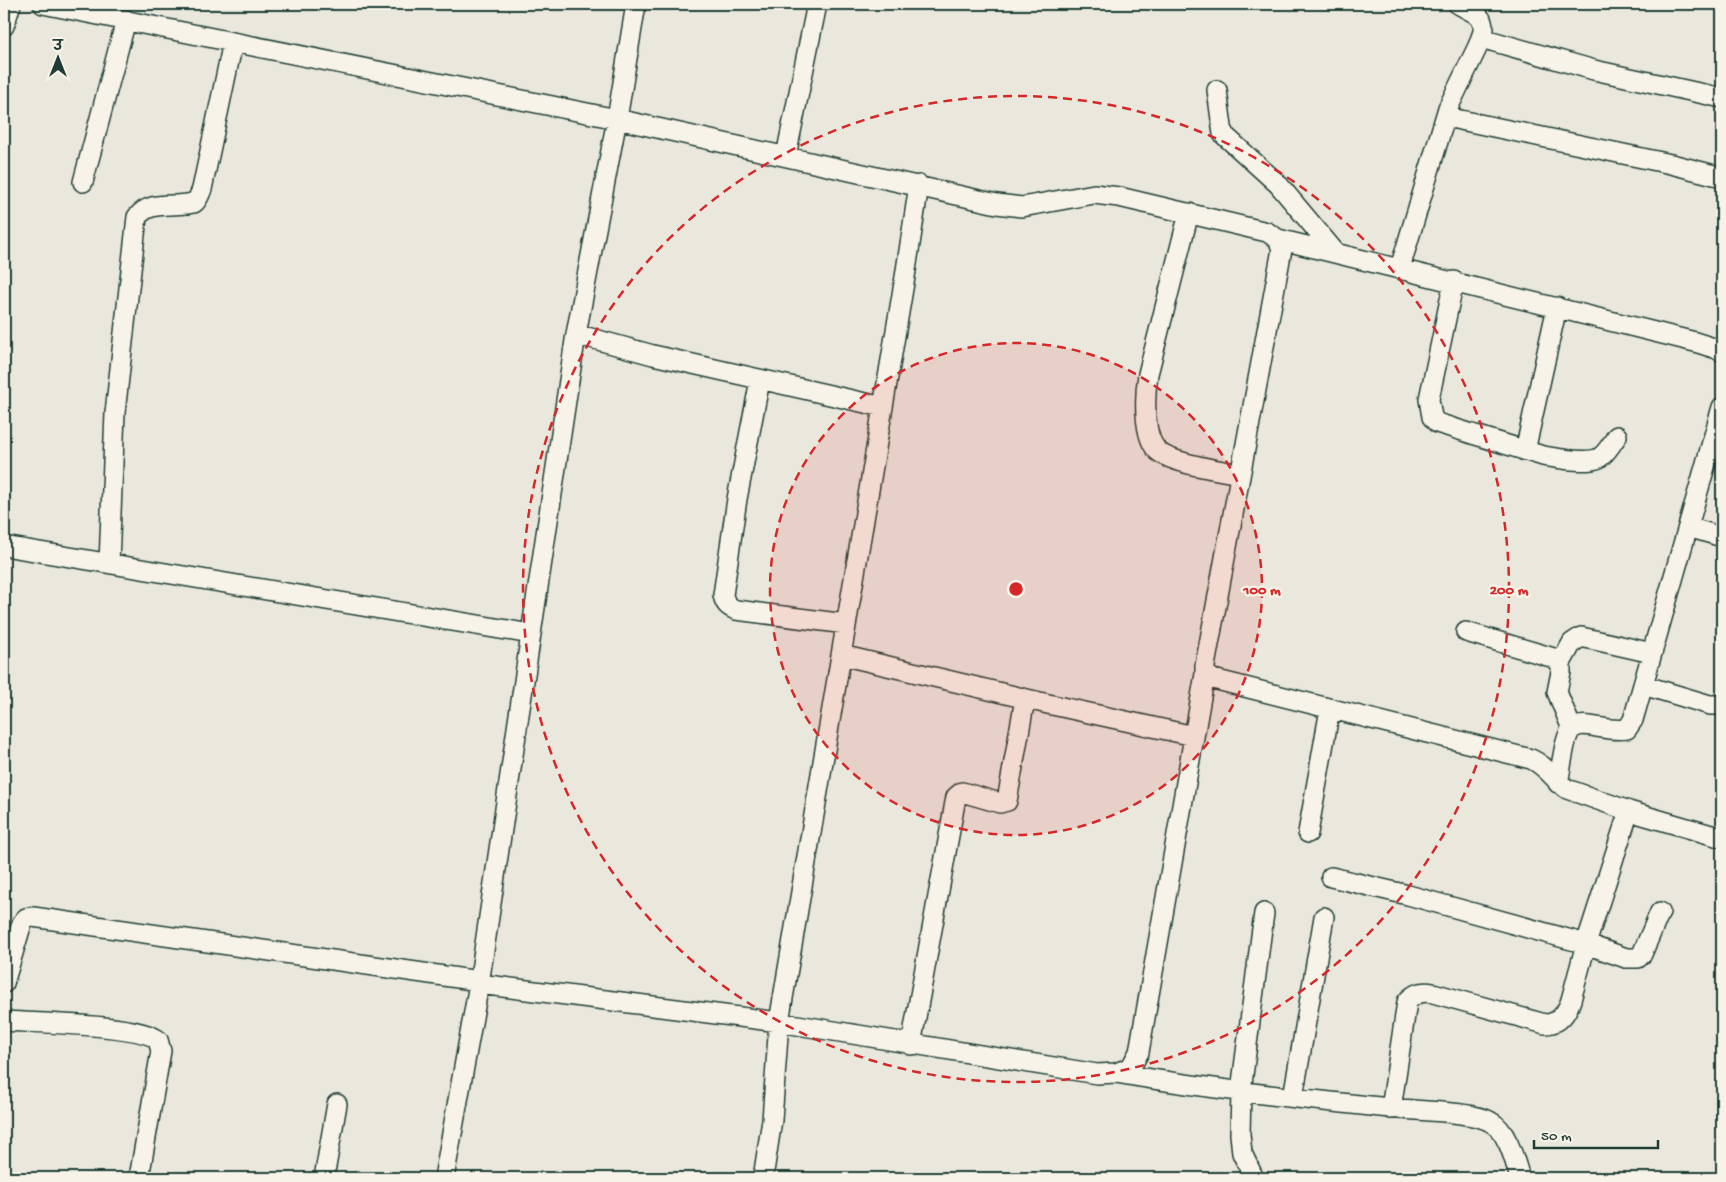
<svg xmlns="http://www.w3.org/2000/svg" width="1726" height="1182" font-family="'Gochi Hand','Playpen Sans Deva',sans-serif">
  <rect width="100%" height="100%" fill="#eae8dd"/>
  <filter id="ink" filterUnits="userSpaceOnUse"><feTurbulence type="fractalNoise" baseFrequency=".02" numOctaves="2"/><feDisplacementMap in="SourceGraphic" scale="10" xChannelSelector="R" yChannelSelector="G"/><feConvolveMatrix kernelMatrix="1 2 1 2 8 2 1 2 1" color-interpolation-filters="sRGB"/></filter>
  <g filter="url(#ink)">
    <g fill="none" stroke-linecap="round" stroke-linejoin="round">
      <g stroke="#1f3d34" stroke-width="22">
        <path id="street" d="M43 4 617 119 997 204 1022 207 1094 194 1119 197 1267 232 1278 239 1282 249 1205 666V674L1213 679 1531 759C1547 766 1554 780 1567 789L1629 811 1722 838
          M4 26 11 4
          M1481 38 1594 70 1722 98
          M1217 90 1223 134 1278 184 1335 252
          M1446 117 1671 164 1722 177
          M786 156 817 4
          M83 182 126 20
          M1189 213 1148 374C1145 393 1142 438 1159 452 1174 464 1220 470 1240 474
          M1278 239 1695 342 1717 349 1722 352
          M1400 268 1448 108 1478 46 1484 29 1481 19 1476 14 1458 4
          M1454 281 1429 399 1432 417 1437 423 1543 456C1557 458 1586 464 1599 458 1607 453 1612 443 1617 436
          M576 334 653 355 883 407
          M760 380 737 499 723 595C725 604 728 607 736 610L846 624
          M1525 451 1557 307
          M1688 527 1722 537
          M4 546 531 634 576 334 617 119 636 4
          M109 563 115 413 137 217C150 201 168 207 186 204 187 204 193 203 194 203 198 200 200 194 202 189L233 42
          M1466 632 1554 658 1561 663V672L1557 692 1572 729
          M841 655 1048 704 1194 736
          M1561 663 1572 643 1581 637 1652 653
          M1643 685 1710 705H1722
          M1558 783C1561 772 1564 736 1572 729 1577 725 1585 725 1591 726 1603 728 1614 731 1627 729L1633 720 1722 407
          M1308 833 1330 709
          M1331 877 1408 895 1586 944 1626 958H1638L1642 954 1660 912
          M4 983 22 923 26 918 33 917 479 981
          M479 984 779 1022 1097 1074 1116 1073 1131 1067 1139 1052 1205 674
          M4 1021C32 1023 141 1024 158 1040L161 1051 139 1178
          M911 1045 956 797 962 792 1000 803 1007 801 1025 699
          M1116 1073C1207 1089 1299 1099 1390 1108 1414 1111 1473 1111 1491 1122 1508 1131 1515 1162 1520 1178
          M1293 1097 1324 917
          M1391 1109 1407 1002C1414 993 1422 991 1433 993L1545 1024C1560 1024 1567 1012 1571 1000L1586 944 1629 811
          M324 1178 337 1104
          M444 1178 479 984 531 634
          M763 1178 772 1120 779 1022 905 277 919 185
          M1254 1178 1242 1153 1240 1134 1241 1091 1264 913"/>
      </g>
      <use href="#street" stroke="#f7f3e8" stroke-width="19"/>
    </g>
  </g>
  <circle cx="1016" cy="589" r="246" fill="#d62828" fill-opacity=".12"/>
  <g fill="none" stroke="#d62828" stroke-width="2.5" stroke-dasharray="9 6">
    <circle cx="1016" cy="589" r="246"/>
    <circle cx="1016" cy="589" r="493"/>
  </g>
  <circle cx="1016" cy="589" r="8" fill="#d62828" stroke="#f7f3e8" stroke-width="2.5"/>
  <g font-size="15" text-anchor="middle" font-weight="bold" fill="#d62828" stroke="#f7f3e8" stroke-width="4.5" stroke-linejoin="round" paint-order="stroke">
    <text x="1262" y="594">100 m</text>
    <text x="1509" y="594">200 m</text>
  </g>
  <rect width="1726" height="1182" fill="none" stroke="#f7f3e8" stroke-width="20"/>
  <rect x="10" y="10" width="1706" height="1162" fill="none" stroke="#1f3d34" stroke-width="2" filter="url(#ink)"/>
  <g transform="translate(58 58)" stroke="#f7f3e8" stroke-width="4" paint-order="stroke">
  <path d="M0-4L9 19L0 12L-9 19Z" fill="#1f3d34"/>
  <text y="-8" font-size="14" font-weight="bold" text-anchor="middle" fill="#1f3d34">उ</text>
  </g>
  <path d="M1534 1140v8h124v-8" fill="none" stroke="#1f3d34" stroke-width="2.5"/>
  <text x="1541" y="1140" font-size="15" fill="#1f3d34" stroke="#f7f3e8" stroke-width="4" paint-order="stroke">50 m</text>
</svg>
